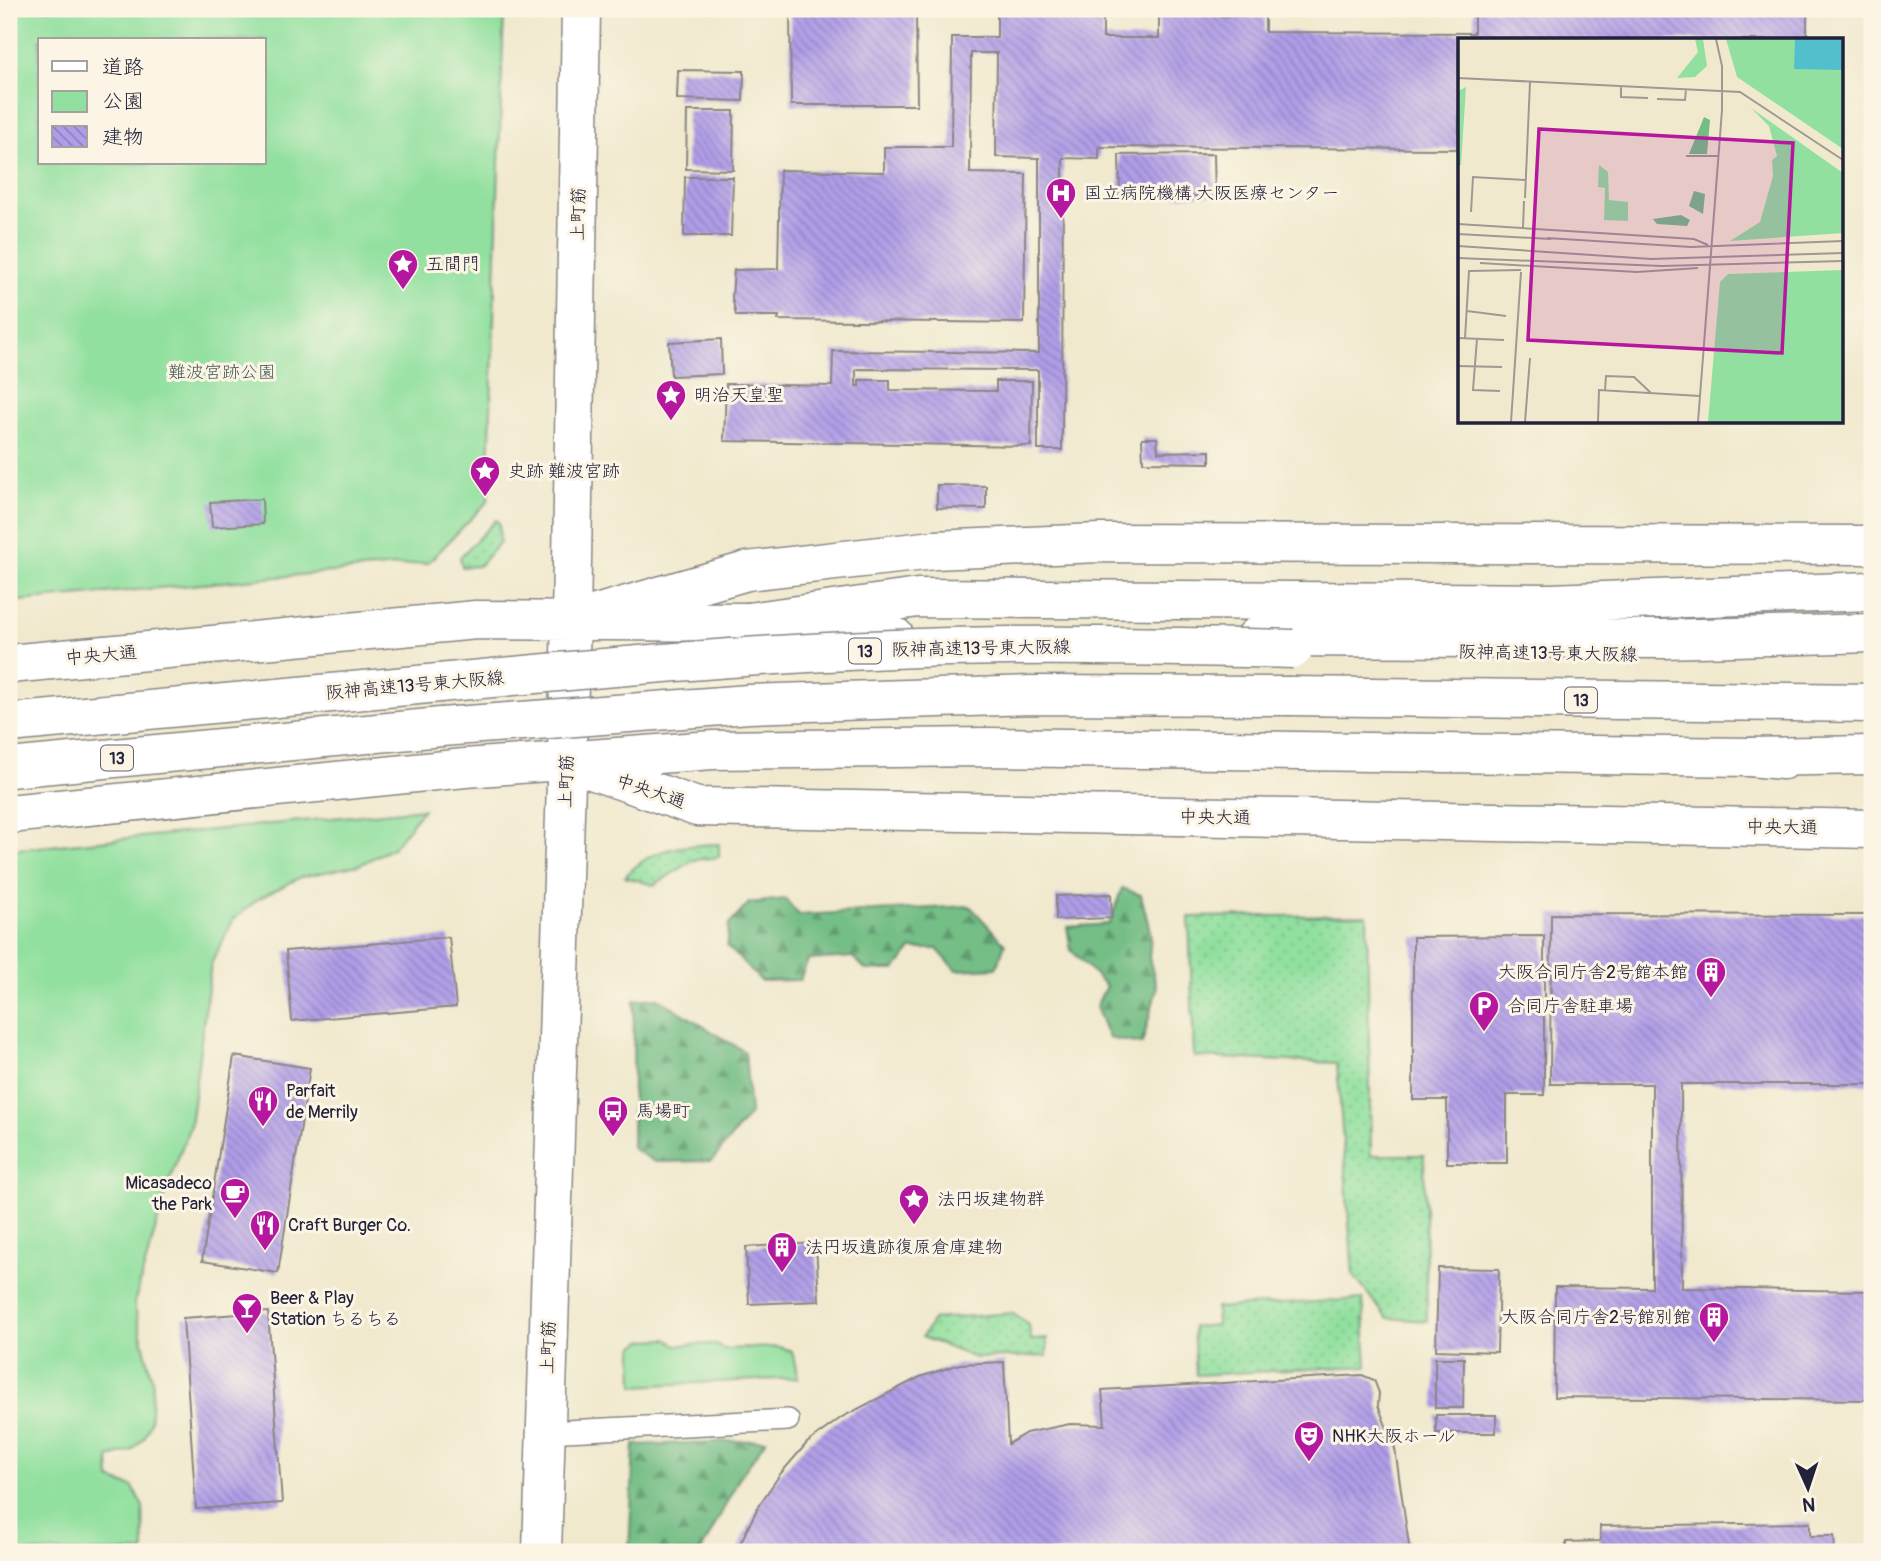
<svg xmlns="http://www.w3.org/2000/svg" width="1881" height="1561" font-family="Pangolin,'Klee One',sans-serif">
  <defs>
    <pattern id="grass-dots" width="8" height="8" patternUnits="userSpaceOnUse" patternTransform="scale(1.75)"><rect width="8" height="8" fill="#91e09f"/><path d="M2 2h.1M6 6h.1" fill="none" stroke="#7dc08a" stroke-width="1.8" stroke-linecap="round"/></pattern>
    <pattern id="forest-firs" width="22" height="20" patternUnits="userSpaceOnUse" patternTransform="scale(1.75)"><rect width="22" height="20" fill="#74be86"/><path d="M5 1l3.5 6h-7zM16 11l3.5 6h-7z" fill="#5f9a6f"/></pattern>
    <pattern id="building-back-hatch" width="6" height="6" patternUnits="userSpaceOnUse" patternTransform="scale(1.75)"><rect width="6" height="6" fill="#b09de8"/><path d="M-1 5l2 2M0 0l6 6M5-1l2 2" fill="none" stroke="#8f80bd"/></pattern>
  </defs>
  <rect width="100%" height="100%" fill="#fcf5e5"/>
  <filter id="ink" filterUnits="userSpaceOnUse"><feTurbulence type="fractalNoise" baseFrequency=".0143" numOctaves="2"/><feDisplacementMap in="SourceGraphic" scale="14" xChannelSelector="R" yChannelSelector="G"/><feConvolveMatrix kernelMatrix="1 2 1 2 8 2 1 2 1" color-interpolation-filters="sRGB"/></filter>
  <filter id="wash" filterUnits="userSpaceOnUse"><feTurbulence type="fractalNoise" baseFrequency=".00686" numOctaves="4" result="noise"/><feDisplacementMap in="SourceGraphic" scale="28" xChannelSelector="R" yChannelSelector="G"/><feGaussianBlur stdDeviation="1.57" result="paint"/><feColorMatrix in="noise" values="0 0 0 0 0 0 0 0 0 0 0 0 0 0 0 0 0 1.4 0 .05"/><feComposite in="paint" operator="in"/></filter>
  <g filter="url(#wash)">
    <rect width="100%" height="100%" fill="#f0e9ce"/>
    <path fill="url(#grass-dots)" stroke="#5a816d" stroke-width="2" d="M496 520 499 523 500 542 479 566 462 567 460 557Z
      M719 844V857L694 860 654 885 625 877C650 847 683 845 719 844Z
      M1367 915 1371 1155H1424L1427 1321 1387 1318 1353 1275 1337 1063 1194 1057 1189 917Z
      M1363 1299 1367 1366 1196 1375 1193 1327 1217 1325 1216 1308Z
      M1012 1313 1029 1325 1031 1340 1047 1339V1356L975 1358 922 1337 934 1319Z"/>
    <path fill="url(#forest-firs)" stroke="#4b7060" stroke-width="2" d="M1122 888 1141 895 1151 935 1149 958 1157 988 1142 1044 1109 1038 1096 1007 1106 986 1071 950 1067 927 1109 924Z
      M785 899 799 915 970 906 1005 944 996 968 956 970 937 949H911L895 970H866L853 957 808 960 800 980 761 981 727 946 729 925 749 903Z
      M658 998 745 1052 750 1114 712 1161 655 1162 632 1148 634 1000Z
      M766 1440 740 1477 701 1552H629L634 1445Z"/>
    <path fill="#91e09f" stroke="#5a816d" stroke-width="2" fill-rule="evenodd" d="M9 9H504L488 501 428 563 9 602ZM40 40H264V163H40Z
      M423 809 393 848 359 865 301 877 258 899 233 920 211 964 190 1126 169 1182 134 1304 153 1384 150 1423 144 1438 131 1451 109 1457 110 1479 133 1487 143 1507 144 1552H9V850Z
      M667 1339 677 1345 714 1344 723 1349 779 1347 792 1351 798 1378 634 1386 633 1348 643 1340Z"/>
    <g id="blocks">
      <path fill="url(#building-back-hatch)" d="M790 9H916L917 105H791Z
        M997 9H1103V38H1159V16L1201 15V9H1220V16H1265V32L1474 33V9H1807V40H1459V149L1099 147V159L1063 158 1062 450H1038V370L856 369V386H859V380H890V390L996 391V381H1032L1031 446 724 441 726 384 832 386 833 351 1039 353V158L996 157 997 53H971L970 173 1026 174 1024 323 778 320 779 316H736L732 297 734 270 778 269 780 170 884 172V147H951L952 37H997Z
        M678 70 744 71 743 101 677 99Z
        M687 111H734L733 170 686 169Z
        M1214 154 1215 196 1120 197 1119 155Z
        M685 177H733L731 236H684Z
        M721 339 722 374 671 376 669 342Z
        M1142 438H1157L1158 452 1210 451V463L1143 462Z
        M937 485 986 486V509L937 508Z
        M262 499 263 524 212 527 210 502Z
        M1111 894 1112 918 1056 920V896Z
        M1551 914 1872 915V1084H1681L1682 1288 1872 1291V1400L1554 1397 1555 1287 1652 1288V1084H1550Z
        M1544 936V1095H1507V1163H1447V1100H1413V937Z
        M449 937 456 1007 292 1021 286 951Z
        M234 1056 310 1068 278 1273 202 1261Z
        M816 1243 819 1301 749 1304 746 1247Z
        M1438 1268 1499 1269 1497 1352 1436 1350Z
        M268 1312 282 1503 196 1509 183 1318Z
        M1435 1358H1464L1463 1408H1435Z
        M1004 1362 1008 1444 1026 1433 1070 1424 1105 1425 1102 1390 1362 1375 1374 1380 1379 1393 1378 1405 1395 1449 1410 1552H736L759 1505 781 1473 807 1443 842 1417 920 1377 960 1364Z
        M1436 1415H1496V1433H1436Z
        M1810 1523V1536H1834L1835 1552H1566V1542L1600 1541V1526Z"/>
    </g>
  </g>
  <g filter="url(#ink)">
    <use href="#blocks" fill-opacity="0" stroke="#898684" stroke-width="2"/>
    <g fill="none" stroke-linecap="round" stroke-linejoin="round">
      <g stroke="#898684" stroke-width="24">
        <path id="service" d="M545 1432 788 1420"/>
      </g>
      <g stroke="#898684" stroke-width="41">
        <path id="tertiary" d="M589 616 747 571 934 550 1099 543 1872 545
          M566 761 697 807 1872 829"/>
      </g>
      <g stroke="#898684" stroke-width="41">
        <path id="primary" d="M9 664 476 620 748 622 918 598 1550 603 1872 591
          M9 814 465 768 713 750 987 747 1750 757 1783 760
          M542 1552 571 622 581 9"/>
      </g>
      <g stroke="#898684" stroke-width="41">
        <path id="motorway" d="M748 622 895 637
          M1256 637 1663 639 1872 633
          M1290 696 1872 703
          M9 723 439 683
          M1750 757 1872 755
          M9 768 441 727"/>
      </g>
      <use href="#service" stroke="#fff" stroke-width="21"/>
      <use href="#tertiary" stroke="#fff" stroke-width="38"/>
      <use href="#primary" stroke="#fff" stroke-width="38"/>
      <use href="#motorway" stroke="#fff" stroke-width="38"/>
      <g stroke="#898684" stroke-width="41" stroke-linecap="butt">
        <path id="motorway-bridge" d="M439 683C628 665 818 648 1008 646 1103 645 1198 647 1293 649
          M441 727 749 704 1032 695 1290 696"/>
      </g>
      <use href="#motorway-bridge" stroke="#fff" stroke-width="38"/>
    </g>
  </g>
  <defs>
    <g id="hospital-pin" transform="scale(1.575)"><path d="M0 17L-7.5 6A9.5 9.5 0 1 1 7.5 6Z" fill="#b5179e" stroke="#fcf5e5"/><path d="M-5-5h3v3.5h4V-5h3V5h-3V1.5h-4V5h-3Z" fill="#fff"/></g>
    <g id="sight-pin" transform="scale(1.575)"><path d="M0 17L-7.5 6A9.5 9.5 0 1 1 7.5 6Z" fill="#b5179e" stroke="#fcf5e5"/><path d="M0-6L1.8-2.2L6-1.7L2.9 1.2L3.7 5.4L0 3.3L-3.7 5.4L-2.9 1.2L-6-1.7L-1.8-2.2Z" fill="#fff"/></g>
    <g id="building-pin" transform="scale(1.575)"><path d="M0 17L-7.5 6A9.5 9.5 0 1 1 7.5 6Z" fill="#b5179e" stroke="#fcf5e5"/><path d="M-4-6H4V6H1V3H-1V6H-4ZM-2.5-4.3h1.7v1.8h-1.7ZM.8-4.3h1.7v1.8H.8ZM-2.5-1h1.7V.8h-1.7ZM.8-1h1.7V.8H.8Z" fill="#fff"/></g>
    <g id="parking-pin" transform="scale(1.575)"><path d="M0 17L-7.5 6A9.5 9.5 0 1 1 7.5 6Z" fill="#b5179e" stroke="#fcf5e5"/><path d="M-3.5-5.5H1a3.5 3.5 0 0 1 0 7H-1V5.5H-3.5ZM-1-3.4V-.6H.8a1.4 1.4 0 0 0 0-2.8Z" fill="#fff"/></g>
    <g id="restaurant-pin" transform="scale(1.575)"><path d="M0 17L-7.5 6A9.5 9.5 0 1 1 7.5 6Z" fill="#b5179e" stroke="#fcf5e5"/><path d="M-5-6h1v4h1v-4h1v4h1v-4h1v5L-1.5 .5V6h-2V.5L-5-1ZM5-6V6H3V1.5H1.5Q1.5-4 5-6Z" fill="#fff"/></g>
    <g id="bus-pin" transform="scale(1.575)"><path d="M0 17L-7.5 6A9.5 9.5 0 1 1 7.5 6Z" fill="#b5179e" stroke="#fcf5e5"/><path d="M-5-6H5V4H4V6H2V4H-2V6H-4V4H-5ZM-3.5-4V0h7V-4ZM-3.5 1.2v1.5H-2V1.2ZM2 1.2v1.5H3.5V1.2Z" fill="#fff"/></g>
    <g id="cafe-pin" transform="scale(1.575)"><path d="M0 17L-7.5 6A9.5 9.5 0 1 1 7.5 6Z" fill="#b5179e" stroke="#fcf5e5"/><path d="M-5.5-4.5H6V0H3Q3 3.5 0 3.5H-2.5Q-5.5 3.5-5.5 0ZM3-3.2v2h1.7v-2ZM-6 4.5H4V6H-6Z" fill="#fff"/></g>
    <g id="bar-pin" transform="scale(1.575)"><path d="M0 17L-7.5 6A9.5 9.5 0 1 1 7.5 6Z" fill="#b5179e" stroke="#fcf5e5"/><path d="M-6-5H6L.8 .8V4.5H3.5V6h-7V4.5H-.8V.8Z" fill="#fff"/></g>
    <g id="theatre-pin" transform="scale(1.575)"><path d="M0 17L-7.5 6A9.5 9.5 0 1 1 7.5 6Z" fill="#b5179e" stroke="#fcf5e5"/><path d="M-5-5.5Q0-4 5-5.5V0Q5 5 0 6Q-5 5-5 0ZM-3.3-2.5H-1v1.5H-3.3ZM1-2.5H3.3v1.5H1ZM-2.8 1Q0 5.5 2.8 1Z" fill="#fff"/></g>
  </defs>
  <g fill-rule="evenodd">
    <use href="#hospital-pin" x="1061" y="193"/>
    <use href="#sight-pin" x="403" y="264"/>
    <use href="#sight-pin" x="671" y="395"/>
    <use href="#sight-pin" x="485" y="471"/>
    <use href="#building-pin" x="1711" y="972"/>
    <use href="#parking-pin" x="1484" y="1006"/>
    <use href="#restaurant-pin" x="263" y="1101"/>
    <use href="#bus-pin" x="613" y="1111"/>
    <use href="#cafe-pin" x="235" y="1193"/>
    <use href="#sight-pin" x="914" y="1199"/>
    <use href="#restaurant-pin" x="265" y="1225"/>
    <use href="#building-pin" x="782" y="1247"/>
    <use href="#bar-pin" x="247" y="1308"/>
    <use href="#building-pin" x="1714" y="1317"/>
    <use href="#theatre-pin" x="1309" y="1436"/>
  </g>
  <g text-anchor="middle" stroke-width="6" stroke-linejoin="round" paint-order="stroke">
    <g fill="#fcf5e5" stroke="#63616e" stroke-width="2">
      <rect x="849" y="638.5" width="32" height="25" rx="5"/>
      <rect x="1565" y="687.5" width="32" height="25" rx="5"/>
      <rect x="101" y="745.5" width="32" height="25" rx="5"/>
    </g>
    <g font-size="16" font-weight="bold" fill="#22223b">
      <text x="865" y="657">13</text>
      <text x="1581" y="706">13</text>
      <text x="117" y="764">13</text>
    </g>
    <g font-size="18" fill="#22223b" stroke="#fcf5e5" text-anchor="start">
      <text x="1084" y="199">国立病院機構 大阪医療センター</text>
      <text x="426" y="270">五間門</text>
      <text x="694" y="401">明治天皇聖</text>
      <text x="508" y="477">史跡 難波宮跡</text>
      <text x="1688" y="978" text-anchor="end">大阪合同庁舎2号館本館</text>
      <text x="1507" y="1012">合同庁舎駐車場</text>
      <text x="286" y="1097">Parfait<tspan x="286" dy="21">de Merrily</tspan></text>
      <text x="636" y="1117">馬場町</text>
      <text x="212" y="1189" text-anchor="end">Micasadeco<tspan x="212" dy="21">the Park</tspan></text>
      <text x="937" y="1205">法円坂建物群</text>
      <text x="288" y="1231">Craft Burger Co.</text>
      <text x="805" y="1253">法円坂遺跡復原倉庫建物</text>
      <text x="270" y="1304">Beer &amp; Play<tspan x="270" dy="21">Station ちるちる</tspan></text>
      <text x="1691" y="1323" text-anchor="end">大阪合同庁舎2号館別館</text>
      <text x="1332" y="1442">NHK大阪ホール</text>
    </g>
    <g font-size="18" fill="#22223b" stroke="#fcf5e5">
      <text transform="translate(578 214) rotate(-89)" y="6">上町筋</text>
      <text transform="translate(981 648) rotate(-1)" y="6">阪神高速13号東大阪線</text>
      <text transform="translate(1548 653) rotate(1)" y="6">阪神高速13号東大阪線</text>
      <text transform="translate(101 655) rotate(-5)" y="6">中央大通</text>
      <text transform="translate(415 685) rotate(-5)" y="6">阪神高速13号東大阪線</text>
      <text transform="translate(566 781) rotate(-88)" y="6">上町筋</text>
      <text transform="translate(651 791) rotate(19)" y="6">中央大通</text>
      <text transform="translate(1215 817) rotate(1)" y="6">中央大通</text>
      <text transform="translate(1782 827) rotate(1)" y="6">中央大通</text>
      <text transform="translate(548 1347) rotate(-88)" y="6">上町筋</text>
    </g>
    <g font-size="18" fill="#435b59" stroke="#fcf5e5">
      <text x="222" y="378">難波宮跡公園</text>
    </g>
  </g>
  <g transform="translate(1458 38)">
    <rect width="385" height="385" fill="#f0e9ce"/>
    <path d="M237 1H245L249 28 237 39 219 40 240 14ZM8 49 3 127H0V53ZM141 127 150 134 151 162 170 164V183L146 182 147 150 140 149Z" fill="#91e09f"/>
    <path d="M246 79 252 82 249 116H231ZM236 153 247 156 245 176 231 168ZM223 177 232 182 229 188 199 186 195 181Z" fill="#74be86"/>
    <path d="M268 1H385V111L279 39ZM293 70 385 135V195L272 203 302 184 315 138 314 122 319 118 311 88ZM385 232V384H250L262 244 270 236Z" fill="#91e09f"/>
    <path d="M337 1H385V32L336 31Z" fill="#53bfcd"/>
    <path fill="none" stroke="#9e9993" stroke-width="2" d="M0 40 282 54 385 122M163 48V59L190 60M199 61 227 62 228 51M228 118H260M67 160 72 44M13 174 15 139 67 142M0 186 236 201 250 207M65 189 66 163M0 196 93 201M89 200 233 209 385 203M0 208 193 221 385 215M0 220 204 228 385 223M22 225 179 234 240 230M9 273 48 278M0 300 46 302M7 300 11 233 63 232M19 301 15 352 42 353M0 328 44 329M147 352 148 338 176 339 193 355M53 384 63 234M67 384 72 320M140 384 141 352 242 358M240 384 264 72V28L258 1"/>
    <path fill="#b5179e" fill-opacity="0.15" stroke="#b5179e" stroke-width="3.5" d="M81 91 335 105 324 315 70 302Z"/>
    <rect width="385" height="385" fill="none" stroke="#22223b" stroke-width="3.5"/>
  </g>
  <rect width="1881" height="1561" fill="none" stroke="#fcf5e5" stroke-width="35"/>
  <rect x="38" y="38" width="228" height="126" fill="#fcf5e5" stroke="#a5a1a1" stroke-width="2"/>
  <rect x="52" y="61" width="35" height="10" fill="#ffffff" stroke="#a5a1a1" stroke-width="2"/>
  <text x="102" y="74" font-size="21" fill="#22223b">道路</text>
  <rect x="52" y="91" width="35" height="21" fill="#91e09f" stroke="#a5a1a1" stroke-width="2"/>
  <text x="102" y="108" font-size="21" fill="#22223b">公園</text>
  <rect x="52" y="126" width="35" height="21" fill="url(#building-back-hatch)" stroke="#a5a1a1" stroke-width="2"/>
  <text x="102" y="144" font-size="21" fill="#22223b">建物</text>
  <g transform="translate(1808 1488) rotate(177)" stroke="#fcf5e5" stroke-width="5" paint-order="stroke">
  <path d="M0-5L12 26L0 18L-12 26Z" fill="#22223b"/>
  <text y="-10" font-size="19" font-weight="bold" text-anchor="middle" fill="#22223b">N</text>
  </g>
</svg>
